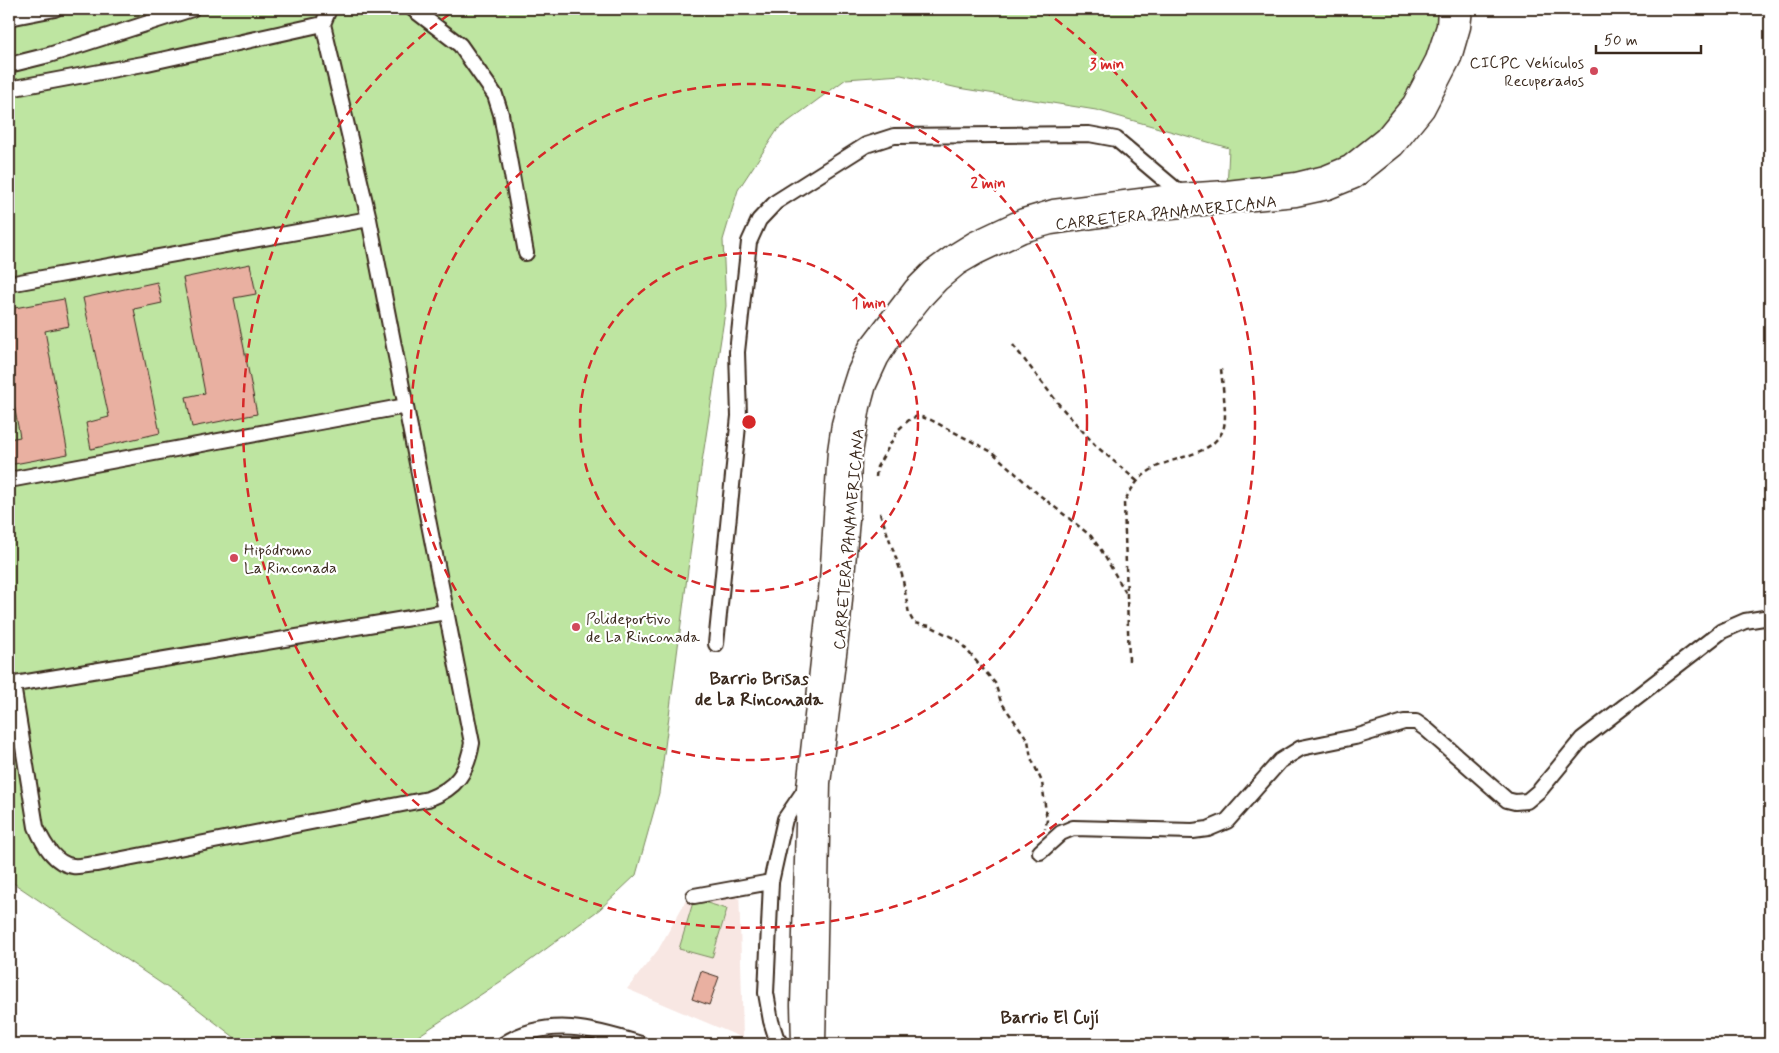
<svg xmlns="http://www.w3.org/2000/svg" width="1779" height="1053" font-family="Mynerve,sans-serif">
  <rect width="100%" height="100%" fill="#fff"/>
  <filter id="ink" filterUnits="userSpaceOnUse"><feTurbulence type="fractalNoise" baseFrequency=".02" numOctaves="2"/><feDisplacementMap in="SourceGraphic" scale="10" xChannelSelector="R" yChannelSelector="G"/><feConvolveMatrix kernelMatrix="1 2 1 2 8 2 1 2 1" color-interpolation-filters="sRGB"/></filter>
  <g filter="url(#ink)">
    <path fill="#f8e7e3" d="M739 883 743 1038 627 989 658 950 693 888Z"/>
    <path fill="#bee5a1" stroke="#7c8860" d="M9 9H1447L1428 75 1349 165 1227 190 1229 148 1096 110 958 88 901 75 846 79 778 129 738 190 723 240 726 306 702 462 659 793 636 875 600 909 512 974 406 1044H243L190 1003 9 880Z
      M694 899 727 909 712 958 679 949Z"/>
    <path fill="#e9b0a1" stroke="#3b2a1e" d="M250 264 256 294 234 298 257 414 192 427 186 397 205 393 183 278Z
      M157 282 162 303 134 309 160 433 91 449 86 423 109 417 83 298Z
      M64 299 69 326 45 331 68 454 9 465V439L20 437 9 378V309Z
      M701 971 719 977 709 1005 692 999Z"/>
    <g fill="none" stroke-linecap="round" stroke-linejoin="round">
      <g stroke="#3b2a1e" stroke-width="18">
        <path id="minor" d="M413 9 460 45 495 95 501 114 526 253
          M9 18 55 9
          M9 65 49 55 192 9
          M9 89 143 64 323 24 329 9
          M9 284 369 219
          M9 480 406 406
          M716 644 739 416 737 352 749 242 759 220 776 202 866 145 894 136 1089 134 1116 139 1180 193
          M9 685 446 612
          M13 685 36 827C43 843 54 864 73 866 80 867 89 864 97 864L428 799C457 788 467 772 472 743L369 219 323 24
          M1040 852 1061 833 1073 828 1193 831 1208 829 1227 821 1280 761 1301 748 1355 737 1404 722H1416L1426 729 1507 800 1515 802 1527 801 1540 790 1582 739 1722 631 1745 621 1770 617
          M694 896 771 882
          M504 1044C548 1016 594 1029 641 1044
          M781 1044 776 1037 771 1021 766 993 771 882 785 819 806 788"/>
      </g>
      <g stroke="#3b2a1e" stroke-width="21">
        <path id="major" d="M801 1044 800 1005 806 788 829 581 837 451 841 424 848 398 856 373 868 347 914 287 931 270 953 254 974 241 1023 218 1053 209 1180 193 1227 190 1296 182 1325 175 1349 165 1384 137 1412 103 1435 59 1446 26 1447 9
          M816 1044 821 783 841 622 850 519 852 459 861 407 867 385 879 359 894 335 923 299 939 282 958 266 977 255 1023 233 1051 225 1141 212 1296 197 1328 190 1355 179 1395 147 1425 110 1452 58 1461 27 1463 9"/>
      </g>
      <path stroke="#3b2a1e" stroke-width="2.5" stroke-dasharray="5 4" stroke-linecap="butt" d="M1013 345 1061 407 1096 446 1137 481
        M876 477 877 467 899 429 910 419 918 416 931 420 992 452 1037 493 1091 536 1101 550 1126 593
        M880 513 902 575 909 614 914 623 930 626 959 641 995 683 1001 702 1028 740 1031 758 1042 782 1047 820 1045 829
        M1129 661 1124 502C1131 489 1138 478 1151 470 1172 456 1211 457 1223 430 1228 418 1222 383 1221 369"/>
      <use href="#minor" stroke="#fff" stroke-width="14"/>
      <use href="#major" stroke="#fff" stroke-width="18"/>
    </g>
  </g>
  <g fill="none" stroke="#d62828" stroke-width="2.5" stroke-dasharray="9 6">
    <circle cx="749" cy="422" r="169"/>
    <circle cx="749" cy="422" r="338"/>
    <path d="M1043 10A506 506 0 1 1 455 10"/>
  </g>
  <g fill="#d1495b" stroke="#fff" stroke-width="2">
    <circle cx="1594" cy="71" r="5"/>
    <circle cx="234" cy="558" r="5"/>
    <circle cx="576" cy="627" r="5"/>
  </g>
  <g text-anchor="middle" stroke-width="4.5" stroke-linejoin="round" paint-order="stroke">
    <g font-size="16" fill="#3b2a1e" stroke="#fff" text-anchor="start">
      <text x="1584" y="68" text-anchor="end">CICPC Vehículos<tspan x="1584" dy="18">Recuperados</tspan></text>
      <text x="244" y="555">Hipódromo<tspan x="244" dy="18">La Rinconada</tspan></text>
      <text x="586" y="624">Polideportivo<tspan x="586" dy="18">de La Rinconada</tspan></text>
    </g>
    <g font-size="16" fill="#3b2a1e" stroke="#fff">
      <text transform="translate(1166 212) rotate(-6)" y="6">CARRETERA PANAMERICANA</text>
      <text transform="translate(848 539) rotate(-85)" y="6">CARRETERA PANAMERICANA</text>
    </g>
    <g font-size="18" font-weight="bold" fill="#3b2a1e" stroke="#fff">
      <text x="759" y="684">Barrio Brisas<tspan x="759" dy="21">de La Rinconada</tspan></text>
      <text x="1050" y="1023">Barrio El Cují</text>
    </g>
  </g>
  <circle cx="749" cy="422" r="8" fill="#d62828" stroke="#fff" stroke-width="2.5"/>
  <g font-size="15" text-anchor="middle" font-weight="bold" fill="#d62828" stroke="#fff" stroke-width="4.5" stroke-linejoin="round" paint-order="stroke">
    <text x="1107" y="69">3 min</text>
    <text x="988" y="188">2 min</text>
    <text x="869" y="308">1 min</text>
  </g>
  <rect width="1779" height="1053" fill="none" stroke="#fff" stroke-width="30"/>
  <rect x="15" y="15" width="1749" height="1023" fill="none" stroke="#3b2a1e" stroke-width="2" filter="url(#ink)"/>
  <path d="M1596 45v8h105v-8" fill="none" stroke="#3b2a1e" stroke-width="2.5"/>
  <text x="1604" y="45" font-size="15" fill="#3b2a1e" stroke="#ffffff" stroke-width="4" paint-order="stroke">50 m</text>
</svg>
